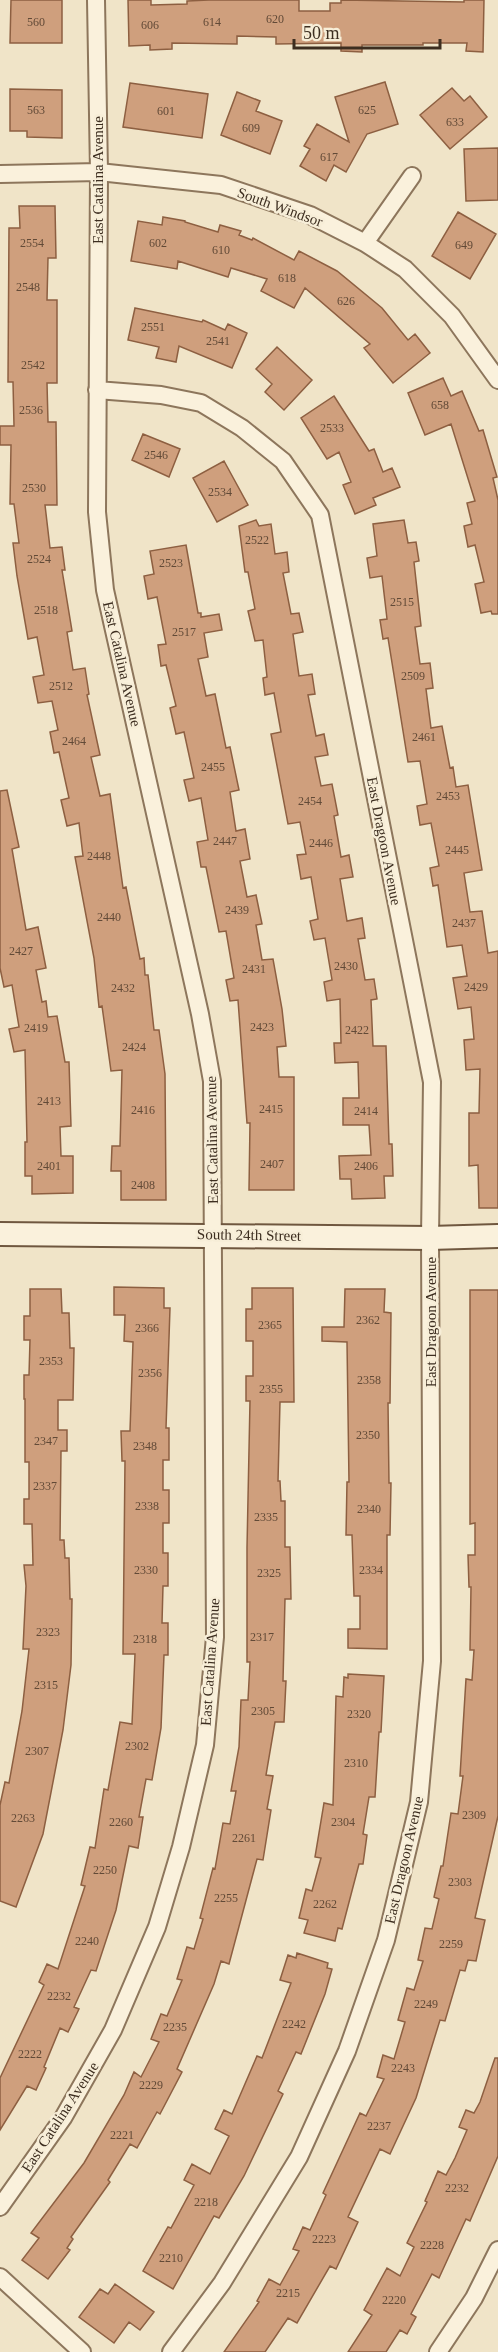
<svg xmlns="http://www.w3.org/2000/svg" width="498" height="2352" font-family="Georgia,serif">
  <rect width="100%" height="100%" fill="#f0e4c8"/>
  <path fill="#cf9f7d" stroke="#8d5f41" stroke-width="1.5" d="M11 0H62V43H10Z
    M128 0H151V5L187 4V1L209 0H299V11H330V3H341V0L464 2V0H484L483 52 466 51 467 43H423V45H362V52L341 51V43L276 44V37L237 36V44L172 43V49L150 50V45L129 46Z
    M385 82 398 124 367 134 346 172 334 165 326 181 300 166 310 149 304 146 317 124 349 142 335 97Z
    M130 83 208 94 202 138 123 127Z
    M452 88 464 101 470 96 487 117 450 149 420 115Z
    M10 89 62 90V138L27 137V131H10Z
    M237 92 260 101 256 111 282 121 270 154 221 135Z
    M498 148V200L466 201 464 149Z
    M19 206H55L56 258H48L47 300H57V383H47L48 422H56L57 505H45L50 548 62 547 65 570H62L72 631 67 632 73 670 85 668 89 694 87 695 100 755 91 757 100 796 110 794 123 888 126 887 140 959 144 958 145 975H148L154 1030H159L165 1074 166 1200H121V1171H111L112 1146H120L122 1070 111 1071 102 1006 99 1007 94 958 75 857 83 856 79 823 67 826 61 800 69 798 59 752 54 753 50 732 58 730 52 701 38 703 33 677 44 675 37 637 28 639 17 576 13 543H19L14 504H10L11 445H0V426H14L13 382H8L9 228H20Z
    M458 212 496 234 470 279 432 256Z
    M163 217 185 221V222L218 232 220 225 241 231 239 235 252 240 253 238 294 260 299 251 337 271 382 308 408 340 415 334 430 353 393 383 364 348 370 344 305 288 294 308 261 291 267 279 231 268 228 277 178 261 177 269 131 261 138 221 162 225Z
    M135 308 202 322 203 320 225 330 228 324 247 333 232 368 179 346 176 362 156 358 159 347 128 340Z
    M277 347 312 380 284 410 265 392 272 384 256 369Z
    M443 378 451 396 462 391 479 431 483 430 497 477 493 478 498 500V614H492L491 611 481 613 475 584 484 582 475 545 468 547 464 526 472 524 467 503 475 501 451 424 425 435 408 393Z
    M334 396 369 451 374 449 383 472 392 468 400 487 373 498 376 505 355 514 343 485 351 482 339 452 327 459 301 418Z
    M143 434 180 449 169 477 132 460Z
    M224 461 248 505 217 522 193 478Z
    M256 520 259 526 271 524 275 554 287 552 289 572 283 573 291 614 299 613 303 632 293 634 299 676 312 674 315 694 308 695 316 736 324 734 328 755 315 757 321 786 332 784 338 815 334 816 341 857 349 855 353 877 340 879 347 921 362 918 365 938 358 939 365 980 374 979 377 999 371 1000 373 1046H386L389 1144H392L393 1176H384L385 1198 352 1199 351 1179H340L339 1156 371 1155 369 1125H343V1098H359L358 1062 335 1063 334 1043H341L340 999 327 1001 324 982 332 980 325 938 314 940 310 921 318 919 311 877 301 879 297 855 306 854 300 822 288 824 271 734 281 732 274 693 265 695 263 678 267 677 263 640 255 641 248 611 255 609 248 572H245L239 526Z
    M404 520 408 543 416 542 419 561 414 562 421 626 415 627 420 664 430 663 433 688 426 689 431 728 442 726 450 768 453 767 456 787 468 785 482 870 464 873 470 912 482 911 488 953 498 951V1208H479L478 1165 469 1166V1113H479L480 1069 466 1070 464 1040 474 1039 471 1007 458 1009 453 978 467 976 462 945 447 947 438 885 433 886 430 868 439 866 431 823 420 825 417 806 427 804 420 761 408 762 388 638 383 639 380 620 387 619 382 576 370 578 367 558 377 556 373 524Z
    M186 545 198 613H201V617L219 614 222 630 204 633 208 657 198 659 206 696 215 694 226 748 230 747 239 790 230 792 236 831 245 829 250 859 240 861 247 897 256 895 262 924 256 925 262 960 273 959 282 1009 286 1046 277 1047 279 1077H294V1190H249L250 1123H247L238 1000 230 1001 226 980 234 978 226 931 219 932 206 867H201L197 842 208 840 201 798 189 801 184 780 194 778 184 732 176 734 170 708 176 706 166 665 161 666 158 645 166 644 157 597 148 599 144 576 154 574 150 551Z
    M7 790 19 847 12 849 26 930 38 927 46 968 36 970 42 1002 46 1001 48 1017 57 1016 65 1062H69L71 1126 60 1127 61 1156H73V1193L32 1194V1176H25V1142H27L25 1050 14 1052 9 1029 19 1027 12 985 4 987 0 968V791Z
    M114 1287 164 1288V1308H170L166 1428H169V1460H163V1490H169V1523H163V1553H168V1586H163L162 1623H168V1655H164L161 1728 152 1780 146 1779 139 1817H143L138 1848 129 1846 116 1910 96 1971 91 1970 74 2007 79 2009 68 2032 60 2028 44 2067 46 2068 36 2090 27 2086 0 2130V2078L44 1985 39 1982 47 1964 58 1969 85 1886 81 1885 90 1847 95 1848 104 1789 108 1790 120 1722 132 1724 135 1654H123L125 1461H122L121 1431H130L133 1342 124 1341 125 1315H114Z
    M252 1288H293L294 1402H280L278 1481H280L281 1501H285V1547H290L291 1599H285L283 1681H286L284 1722H275L266 1775 273 1776 267 1809 271 1810 263 1860 257 1859 229 1964 221 1961 214 1984 177 2069 182 2072 160 2114 157 2112 137 2148 130 2144 108 2180 110 2182 71 2237 73 2239 67 2248 70 2250 48 2279 22 2260 39 2238 31 2233 84 2163 124 2095 134 2072 141 2077 159 2042 151 2039 161 2014 167 2016 182 1980 177 1979 187 1947 194 1949 203 1919 200 1918 213 1868 215 1869 223 1823 230 1824 236 1791H231L239 1747 241 1700H248L250 1662H247V1548L250 1401H246V1376H253V1341H246V1309H252Z
    M30 1289H61L62 1313H69L70 1348H74L73 1400H58V1430H67V1451H61L60 1540H64L65 1558H69L70 1599H72L71 1665 63 1730 43 1834 16 1907 0 1901V1805L5 1782 9 1783 22 1711 29 1649H23L26 1586 24 1565H33L32 1524H24V1499H29V1462H25V1399H24V1375H29L30 1340H24V1316H30Z
    M345 1289H385L384 1312 391 1313 390 1403H388L389 1483H391L390 1535H387V1649L348 1648V1629H360V1596H354L352 1535H346L347 1482H349L347 1342 322 1341V1327H344Z
    M470 1290H498V1816L475 1918 485 1920 476 1961 468 1960 465 1971 460 1970 445 2021 440 2020 416 2098 390 2154 380 2149 348 2217 358 2222 336 2269 330 2266 297 2323 288 2318 265 2352H224L259 2302 257 2301 269 2279 280 2285 299 2251 293 2249 303 2227 310 2230 326 2195 323 2193 360 2113 366 2116 384 2079 377 2077 383 2055 394 2059 405 2022 398 2020 407 1988 414 1990 423 1961 418 1960 425 1928 432 1929 439 1899 434 1897 441 1866H443L451 1813 458 1814 463 1776H460L466 1679 472 1680 474 1650H470L471 1587H469L468 1555H475V1523L470 1524Z
    M348 1674 384 1676 381 1732H379L375 1797H369L363 1834 367 1835 363 1864H359L342 1929 338 1928 335 1941 304 1933 308 1920 299 1918 306 1889 312 1891 321 1858 315 1857 324 1803 333 1805 336 1696 343 1697 344 1677 348 1678Z
    M297 1953 328 1963 327 1968 332 1969 325 1994 301 2054 296 2052 278 2091 283 2094 244 2176 219 2218 214 2216 173 2289 143 2271 168 2227 171 2228 194 2185 184 2180 192 2164 210 2174 229 2136 215 2129 224 2110 232 2114 257 2056 262 2058 291 1983 280 1980 288 1955 296 1958Z
    M495 2058H498V2156L470 2221 466 2219 439 2278 432 2274 411 2314 416 2317 407 2334 400 2330 386 2352H348L372 2315 364 2310 387 2268 400 2276 414 2247 407 2243 427 2202 425 2201 438 2171 446 2175 455 2158 467 2130 459 2127 466 2110 474 2113 480 2102Z
    M115 2284 154 2312 140 2330 129 2322 114 2343 79 2317 100 2289 108 2294Z"/>
  <g fill="none" stroke-linecap="round" stroke-linejoin="round">
    <g stroke="#8d765c" stroke-width="20">
      <path id="street" d="M0 174 99 172 221 185 310 215 365 243 405 269 452 316 498 380
        M365 243 412 176
        M97 390 161 395 201 403 242 428 283 461 320 515 432 1082 430 1238 432 1661 419 1802 386 1940 347 2051 299 2157 222 2283 171 2352
        M0 2207 63 2118 113 2030 157 1927 181 1847 205 1745 215 1637 212 1081 200 1014 105 590 97 512 99 172 96 0
        M0 2277 82 2352
        M438 2352 474 2298 498 2250"/>
    </g>
    <g stroke="#6f573f" stroke-width="26">
      <path id="secondary" d="M0 1234 430 1238 498 1236"/>
    </g>
    <use href="#street" stroke="#faf1dc" stroke-width="16"/>
    <use href="#secondary" stroke="#faf1dc" stroke-width="22"/>
  </g>
  <g text-anchor="middle" stroke-width="5" stroke-linejoin="round" paint-order="stroke">
    <g font-size="12" fill="#624a37">
      <text x="275" y="23">620</text>
      <text x="36" y="26">560</text>
      <text x="212" y="26">614</text>
      <text x="150" y="29">606</text>
      <text x="36" y="114">563</text>
      <text x="367" y="114">625</text>
      <text x="166" y="115">601</text>
      <text x="455" y="126">633</text>
      <text x="251" y="132">609</text>
      <text x="329" y="161">617</text>
      <text x="32" y="247">2554</text>
      <text x="158" y="247">602</text>
      <text x="464" y="249">649</text>
      <text x="221" y="254">610</text>
      <text x="287" y="282">618</text>
      <text x="28" y="291">2548</text>
      <text x="346" y="305">626</text>
      <text x="153" y="331">2551</text>
      <text x="218" y="345">2541</text>
      <text x="33" y="369">2542</text>
      <text x="440" y="409">658</text>
      <text x="31" y="414">2536</text>
      <text x="332" y="432">2533</text>
      <text x="156" y="459">2546</text>
      <text x="34" y="492">2530</text>
      <text x="220" y="496">2534</text>
      <text x="257" y="544">2522</text>
      <text x="39" y="563">2524</text>
      <text x="171" y="567">2523</text>
      <text x="402" y="606">2515</text>
      <text x="46" y="614">2518</text>
      <text x="184" y="636">2517</text>
      <text x="413" y="680">2509</text>
      <text x="61" y="690">2512</text>
      <text x="424" y="741">2461</text>
      <text x="74" y="745">2464</text>
      <text x="213" y="771">2455</text>
      <text x="448" y="800">2453</text>
      <text x="310" y="805">2454</text>
      <text x="225" y="845">2447</text>
      <text x="321" y="847">2446</text>
      <text x="457" y="854">2445</text>
      <text x="99" y="860">2448</text>
      <text x="237" y="914">2439</text>
      <text x="109" y="921">2440</text>
      <text x="464" y="927">2437</text>
      <text x="21" y="955">2427</text>
      <text x="346" y="970">2430</text>
      <text x="254" y="973">2431</text>
      <text x="476" y="991">2429</text>
      <text x="123" y="992">2432</text>
      <text x="262" y="1031">2423</text>
      <text x="36" y="1032">2419</text>
      <text x="357" y="1034">2422</text>
      <text x="134" y="1051">2424</text>
      <text x="49" y="1105">2413</text>
      <text x="271" y="1113">2415</text>
      <text x="143" y="1114">2416</text>
      <text x="366" y="1115">2414</text>
      <text x="272" y="1168">2407</text>
      <text x="49" y="1170">2401</text>
      <text x="366" y="1170">2406</text>
      <text x="143" y="1189">2408</text>
      <text x="368" y="1324">2362</text>
      <text x="270" y="1329">2365</text>
      <text x="147" y="1332">2366</text>
      <text x="51" y="1365">2353</text>
      <text x="150" y="1377">2356</text>
      <text x="369" y="1384">2358</text>
      <text x="271" y="1393">2355</text>
      <text x="368" y="1439">2350</text>
      <text x="46" y="1445">2347</text>
      <text x="145" y="1450">2348</text>
      <text x="45" y="1490">2337</text>
      <text x="147" y="1510">2338</text>
      <text x="369" y="1513">2340</text>
      <text x="266" y="1521">2335</text>
      <text x="146" y="1574">2330</text>
      <text x="371" y="1574">2334</text>
      <text x="269" y="1577">2325</text>
      <text x="48" y="1636">2323</text>
      <text x="262" y="1641">2317</text>
      <text x="145" y="1643">2318</text>
      <text x="46" y="1689">2315</text>
      <text x="263" y="1715">2305</text>
      <text x="359" y="1718">2320</text>
      <text x="137" y="1750">2302</text>
      <text x="37" y="1755">2307</text>
      <text x="356" y="1767">2310</text>
      <text x="474" y="1819">2309</text>
      <text x="23" y="1822">2263</text>
      <text x="121" y="1826">2260</text>
      <text x="343" y="1826">2304</text>
      <text x="244" y="1842">2261</text>
      <text x="105" y="1874">2250</text>
      <text x="460" y="1886">2303</text>
      <text x="226" y="1902">2255</text>
      <text x="325" y="1908">2262</text>
      <text x="87" y="1945">2240</text>
      <text x="451" y="1948">2259</text>
      <text x="59" y="2000">2232</text>
      <text x="426" y="2008">2249</text>
      <text x="294" y="2028">2242</text>
      <text x="175" y="2031">2235</text>
      <text x="30" y="2058">2222</text>
      <text x="403" y="2072">2243</text>
      <text x="151" y="2089">2229</text>
      <text x="379" y="2130">2237</text>
      <text x="122" y="2139">2221</text>
      <text x="457" y="2192">2232</text>
      <text x="206" y="2206">2218</text>
      <text x="324" y="2243">2223</text>
      <text x="432" y="2249">2228</text>
      <text x="171" y="2262">2210</text>
      <text x="288" y="2297">2215</text>
      <text x="394" y="2304">2220</text>
    </g>
    <g font-size="15" fill="#3d2e20" stroke="#f7eed8">
      <text transform="translate(98 180) rotate(-90)" y="5">East Catalina Avenue</text>
      <text transform="translate(280 207) rotate(20)" y="5">South Windsor</text>
      <text transform="translate(122 664) rotate(77)" y="5">East Catalina Avenue</text>
      <text transform="translate(384 841) rotate(79)" y="5">East Dragoon Avenue</text>
      <text transform="translate(212 1140) rotate(-91)" y="5">East Catalina Avenue</text>
      <text transform="translate(249 1235) rotate(1)" y="5">South 24th Street</text>
      <text transform="translate(431 1322) rotate(-90)" y="5">East Dragoon Avenue</text>
      <text transform="translate(210 1662) rotate(-86)" y="5">East Catalina Avenue</text>
      <text transform="translate(404 1860) rotate(-77)" y="5">East Dragoon Avenue</text>
      <text transform="translate(60 2117) rotate(-57)" y="5">East Catalina Avenue</text>
    </g>
  </g>
  <path d="M294 39v9h146v-9" fill="none" stroke="#3d2e20" stroke-width="3"/>
  <text x="303" y="39" font-size="18" fill="#3d2e20" stroke="#f7eed8" stroke-width="4.5" paint-order="stroke">50 m</text>
</svg>
